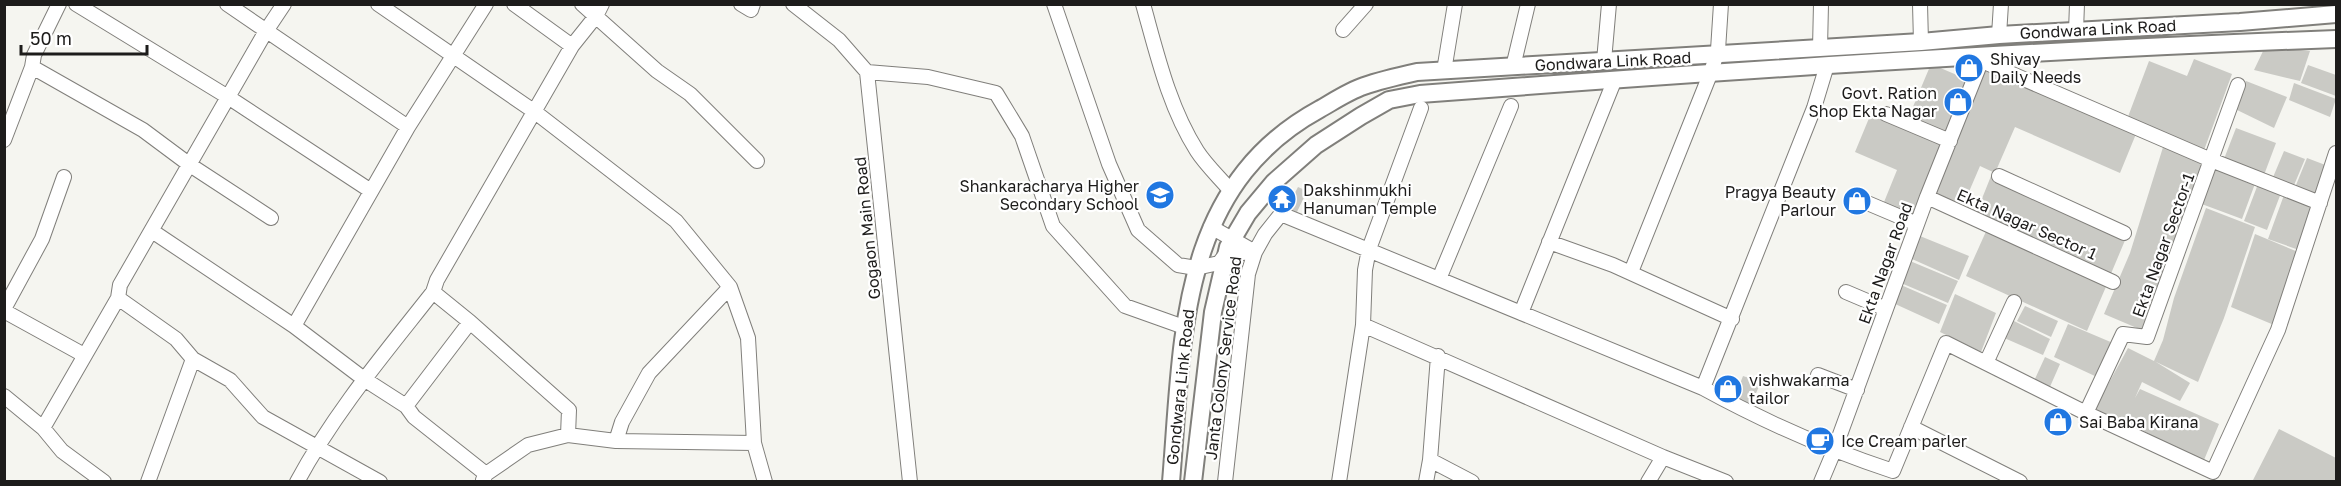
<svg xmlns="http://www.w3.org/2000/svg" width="2341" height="486" font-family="'Golos Text',sans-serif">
  <rect width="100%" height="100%" fill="#f5f5f0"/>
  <path fill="#cacac5" d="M2265 47 2310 51 2300 81 2254 70Z
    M2194 59 2232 74 2203 153 2126 122 2149 61 2187 76Z
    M1931 64 1971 81 1947 138 1907 121Z
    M2308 65 2336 75V96L2301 83Z
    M1983 67 2136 134 2120 173 2015 127 1995 173 1980 166 1962 208 1931 195Z
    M2246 81 2287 97 2274 128 2235 109Z
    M2294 83 2336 99 2330 117 2289 100Z
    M1872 111 1946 141 1914 220 1882 207 1897 170 1855 152Z
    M2236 128 2276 143 2264 175 2224 159Z
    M2164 144 2210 163 2144 331 2104 314 2130 253Z
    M2284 151 2305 159 2292 190 2271 182Z
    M2307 158 2328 166 2315 199 2294 190Z
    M2213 165 2256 181 2242 219 2199 203Z
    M1991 176 2126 238 2110 276 1975 216Z
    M2258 184 2281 193 2267 230 2244 221Z
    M1281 186 1293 192 1284 211 1271 205Z
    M1298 187 1307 191 1297 212 1287 208Z
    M2284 195 2315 206 2299 250 2268 239Z
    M2206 208 2255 227 2224 318 2198 382 2154 361 2163 340 2174 298Z
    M1988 227 2108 282 2087 331 1966 276Z
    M2255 234 2298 252 2274 325 2231 307Z
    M1920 236 1969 256 1959 280 1912 259Z
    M1910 261 1958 281 1948 303 1901 283Z
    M1901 285 1947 305 1939 324 1893 303Z
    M1955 294 1996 313 1981 352 1940 332Z
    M2025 306 2058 321 2051 337 2017 321Z
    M2010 319 2050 339 2043 355 2002 337Z
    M2068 324 2113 343 2097 377 2054 357Z
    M2128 348 2156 362 2190 383 2180 401 2142 382 2135 398 2140 389 2219 424 2204 460 2178 449 2124 421 2094 410Z
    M2045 357 2060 364 2049 389 2034 381Z
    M1743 376 1761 382 1748 411 1732 404Z
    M2279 429 2336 458V482H2252Z"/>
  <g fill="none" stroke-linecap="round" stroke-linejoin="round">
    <g stroke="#807f7b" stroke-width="16">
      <path id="minor" d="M76 4 228 97 371 191
        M227 4 408 127
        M378 4 535 112 676 221 730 287 748 338 754 443 765 482
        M514 4 572 46
        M582 4 657 71 690 94 757 161
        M741 4 751 10 753 4
        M793 4 839 40 867 72 910 482
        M1054 4 1109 164 1138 230 1178 265 1196 268 1219 263 1226 254 1255 252 1265 234 1281 214 1703 388C1765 422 1826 449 1893 471L1946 343 2086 413 2213 472 2278 330 2336 153
        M1143 4C1157 54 1169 107 1197 151 1206 165 1219 177 1230 190
        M1920 4 1921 42
        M1343 30 1366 4
        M2076 31 2077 4
        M1999 35 2001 4
        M1820 48 1821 4
        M1604 61 1609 4
        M1989 64 2211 160 2320 203
        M32 67 143 130 190 165 271 218
        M1513 67 1528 4
        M1444 71 1455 4
        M867 72 928 77 996 93 1022 136 1053 226 1125 306 1184 327
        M1886 114 1950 141
        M4 140 32 67 34 55 59 4
        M1999 176 2124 233
        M1927 197 2113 282
        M1865 202 1917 224
        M1211 227 1255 252 1248 274 1225 482
        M152 231 294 326 364 379 406 406 414 417 486 474
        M1549 242 1613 265 1732 319
        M1631 272 1711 72 1718 50 1721 4
        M1439 279 1511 106
        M1846 292 1886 309
        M118 298 176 339 193 359 230 380 263 417 380 482
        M4 309 42 239 64 177
        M4 311 84 355
        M1521 313 1615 79
        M470 322 569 410 568 435
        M1363 325 1663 457 1726 482
        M294 326 408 127 486 4
        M1986 363 2014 302
        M1818 375 1857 390
        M1703 388 1814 108 1827 65
        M4 396 43 428 62 451 104 482
        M406 406 470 322 433 292
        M2086 413 2123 334 2147 337 2238 85
        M1911 427 2020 482
        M43 428 118 298 120 285 266 31 284 4
        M616 441 622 422 649 373 730 287
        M1430 460 1472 482
        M483 480 486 474 528 445 568 435 616 441 754 443
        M148 482 193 359
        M297 482C334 413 385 353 433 292L437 280 572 46 596 16 602 4
        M1339 482 1363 325 1365 270 1369 249 1421 108
        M1426 482 1430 460 1438 356
        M1648 482 1663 457
        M1821 482 1834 451 1927 197 1983 57"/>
    </g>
    <g stroke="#807f7b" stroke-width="20">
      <path id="tertiary" d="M1171 482C1183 340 1177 187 1320 109 1334 101 1349 91 1364 86 1381 80 1399 76 1417 72L1921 42 1999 35 2240 22 2336 14
        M1193 482 1213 312 1228 247 1248 213 1274 182 1316 145 1361 116 1389 100 1420 94C1725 71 2031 50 2336 39"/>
    </g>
    <use href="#minor" stroke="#fff" stroke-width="14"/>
    <use href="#tertiary" stroke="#fff" stroke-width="16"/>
  </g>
  <defs>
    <g id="shop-disc" transform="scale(1.5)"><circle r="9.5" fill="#2077e1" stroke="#fff"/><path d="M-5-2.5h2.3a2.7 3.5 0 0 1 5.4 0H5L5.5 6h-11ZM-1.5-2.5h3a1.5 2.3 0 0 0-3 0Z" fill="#fff"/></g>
    <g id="school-disc" transform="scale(1.5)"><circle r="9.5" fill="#2077e1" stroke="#fff"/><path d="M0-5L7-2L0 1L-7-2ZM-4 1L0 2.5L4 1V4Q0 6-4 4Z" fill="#fff"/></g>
    <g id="temple-disc" transform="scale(1.5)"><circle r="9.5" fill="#2077e1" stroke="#fff"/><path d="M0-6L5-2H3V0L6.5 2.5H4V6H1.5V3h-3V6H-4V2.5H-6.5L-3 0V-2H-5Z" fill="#fff"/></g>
    <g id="cafe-disc" transform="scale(1.5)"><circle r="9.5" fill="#2077e1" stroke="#fff"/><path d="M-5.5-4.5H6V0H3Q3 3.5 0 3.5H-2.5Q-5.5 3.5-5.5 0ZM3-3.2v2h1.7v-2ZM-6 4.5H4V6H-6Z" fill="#fff"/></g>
  </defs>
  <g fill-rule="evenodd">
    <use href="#shop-disc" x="1969" y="68"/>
    <use href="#shop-disc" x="1958" y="102"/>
    <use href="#school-disc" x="1160" y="195"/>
    <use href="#temple-disc" x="1282" y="199"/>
    <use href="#shop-disc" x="1857" y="201"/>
    <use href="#shop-disc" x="1728" y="389"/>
    <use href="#shop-disc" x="2058" y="422"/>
    <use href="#cafe-disc" x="1820" y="441"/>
  </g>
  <g text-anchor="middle" stroke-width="4.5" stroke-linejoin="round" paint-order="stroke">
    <g font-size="16" fill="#1d1c1b" stroke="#fff">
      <text transform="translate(2098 29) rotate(-3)" y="6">Gondwara Link Road</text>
      <text transform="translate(1613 61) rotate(-3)" y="6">Gondwara Link Road</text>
      <text transform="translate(2027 224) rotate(24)" y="6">Ekta Nagar Sector 1</text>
      <text transform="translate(867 228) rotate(-96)" y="6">Gogaon Main Road</text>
      <text transform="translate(2163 245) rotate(-70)" y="6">Ekta Nagar Sector-1</text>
      <text transform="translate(1885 263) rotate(-70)" y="6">Ekta Nagar Road</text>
      <text transform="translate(1223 358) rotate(-83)" y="6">Janta Colony Service Road</text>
      <text transform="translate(1180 387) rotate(-84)" y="6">Gondwara Link Road</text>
    </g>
    <g font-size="16" fill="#1d1c1b" stroke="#fff" text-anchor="start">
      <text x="1990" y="65">Shivay<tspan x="1990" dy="18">Daily Needs</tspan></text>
      <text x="1937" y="99" text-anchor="end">Govt. Ration<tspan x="1937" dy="18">Shop Ekta Nagar</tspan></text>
      <text x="1139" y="192" text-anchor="end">Shankaracharya Higher<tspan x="1139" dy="18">Secondary School</tspan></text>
      <text x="1303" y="196">Dakshinmukhi<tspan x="1303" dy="18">Hanuman Temple</tspan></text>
      <text x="1836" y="198" text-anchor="end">Pragya Beauty<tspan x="1836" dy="18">Parlour</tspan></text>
      <text x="1749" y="386">vishwakarma<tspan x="1749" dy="18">tailor</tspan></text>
      <text x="2079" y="428">Sai Baba Kirana</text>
      <text x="1841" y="447">Ice Cream parler</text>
    </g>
  </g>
  <rect width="2341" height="486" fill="none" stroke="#1d1c1b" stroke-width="12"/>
  <path d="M21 45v9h126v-9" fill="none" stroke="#1d1c1b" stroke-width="3"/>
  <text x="30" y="45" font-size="18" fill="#1d1c1b" stroke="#ffffff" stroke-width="4.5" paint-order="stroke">50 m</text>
</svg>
